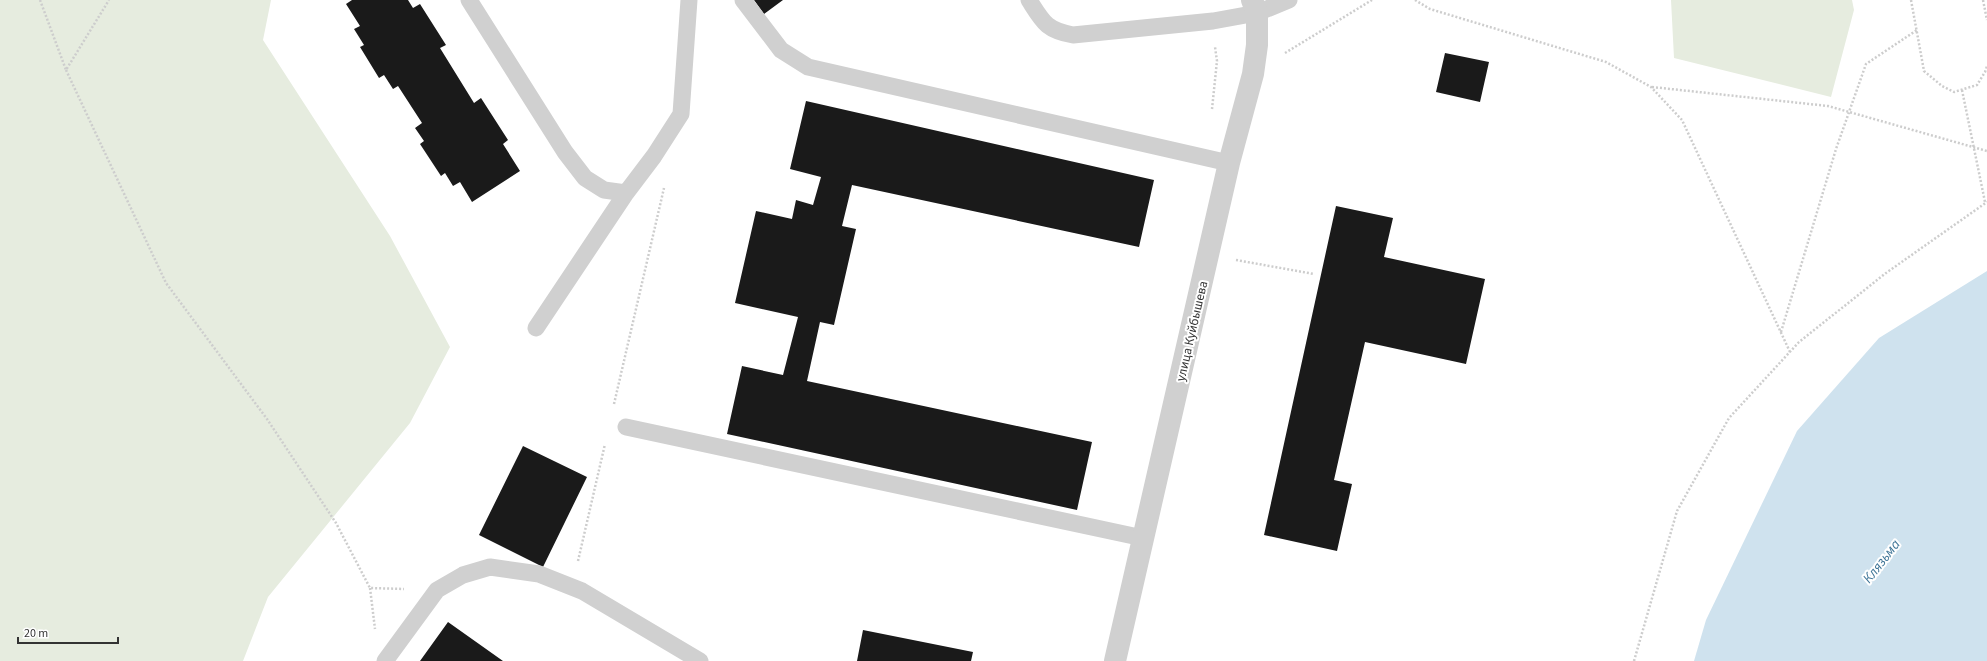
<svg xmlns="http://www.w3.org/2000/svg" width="1987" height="661" font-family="'Source Sans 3',sans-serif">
  <rect width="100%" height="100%" fill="#fff"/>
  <path fill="#e6ecdf" d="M0 0H271L263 40 390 236 450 347 410 423 268 597 243 661H0Z
    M1671 0H1852L1854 10 1831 97 1674 58Z"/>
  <path fill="#cfe2ee" d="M1987 271V661H1694L1706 620 1797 431 1879 338Z"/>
  <path fill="#1a1a1a" d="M352 0H408L413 8 420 4 446 45 440 48 474 103 481 98 508 140 503 144 520 171 472 202 460 182 453 186 445 173 441 176 420 144 424 141 415 128 422 123 398 86 393 89 384 75 379 78 360 47 364 45 354 29 360 26 346 4Z
    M754 0H783L764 14Z
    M1445 53 1489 62 1480 102 1436 92Z
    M806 101 1154 180 1139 247 852 185 842 226 856 229 834 325 820 322 807 381 1092 442 1077 510 727 434 742 366 783 375 798 317 735 303 756 211 792 219 796 200 813 205 821 177 790 169Z
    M1336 206 1393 218 1384 257 1485 279 1466 364 1365 342 1334 480 1352 484 1337 551 1264 535Z
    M523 446 587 477 543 567 479 535Z
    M448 622 503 661H420Z
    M863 630 973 652 971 661H857Z"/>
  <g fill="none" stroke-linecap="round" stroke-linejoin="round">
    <path stroke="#cdcdcd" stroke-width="2.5" stroke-dasharray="2 2" stroke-linecap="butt" d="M40 0 66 70 109 0
      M1415 0 1430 9 1606 62 1651 87 1682 120 1790 352
      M1911 0 1924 71 1942 86 1954 92 1977 85 1985 72 1987 66
      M1983 0 1987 20
      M1285 53 1372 0
      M66 70 166 283 267 419 336 523 370 588 404 589
      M1652 87 1828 106 1987 151
      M1962 90 1985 202
      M1212 109 1217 61 1215 47
      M1236 260 1314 274
      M1781 332 1836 149 1866 64 1917 30
      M614 404 664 188
      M578 561 605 444
      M370 588 375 629
      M1634 661 1677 511 1729 418 1799 342 1886 273 1987 202"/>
    <path stroke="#d0d0d0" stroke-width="17" d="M469 0 565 152 585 178 604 190 626 193 654 156 681 114 689 0
      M743 0 781 50 808 67 1229 163
      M1029 0C1043 22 1046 30 1073 35L1213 21 1257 13 1289 0
      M536 328 626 193
      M626 427 1143 538
      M385 661 437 590 463 575 490 567 539 574 582 591 700 661"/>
    <path stroke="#d0d0d0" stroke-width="22" d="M1115 661 1229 163 1253 74 1257 45V13L1252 0"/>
  </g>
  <g text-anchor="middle" stroke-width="4" stroke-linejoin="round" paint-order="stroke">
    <g font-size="13" fill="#333" stroke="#fff">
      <text transform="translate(1191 331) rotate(-77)" y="5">улица Куйбышева</text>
    </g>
    <g font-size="14" font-style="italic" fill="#3f7597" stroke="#fff">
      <text transform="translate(1881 561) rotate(-52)" y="5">Клязьма</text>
    </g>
  </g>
  <path d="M18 637v6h100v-6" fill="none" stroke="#333333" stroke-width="2"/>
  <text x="24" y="637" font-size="12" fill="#333333" stroke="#ffffff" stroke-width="3" paint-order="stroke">20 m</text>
</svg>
